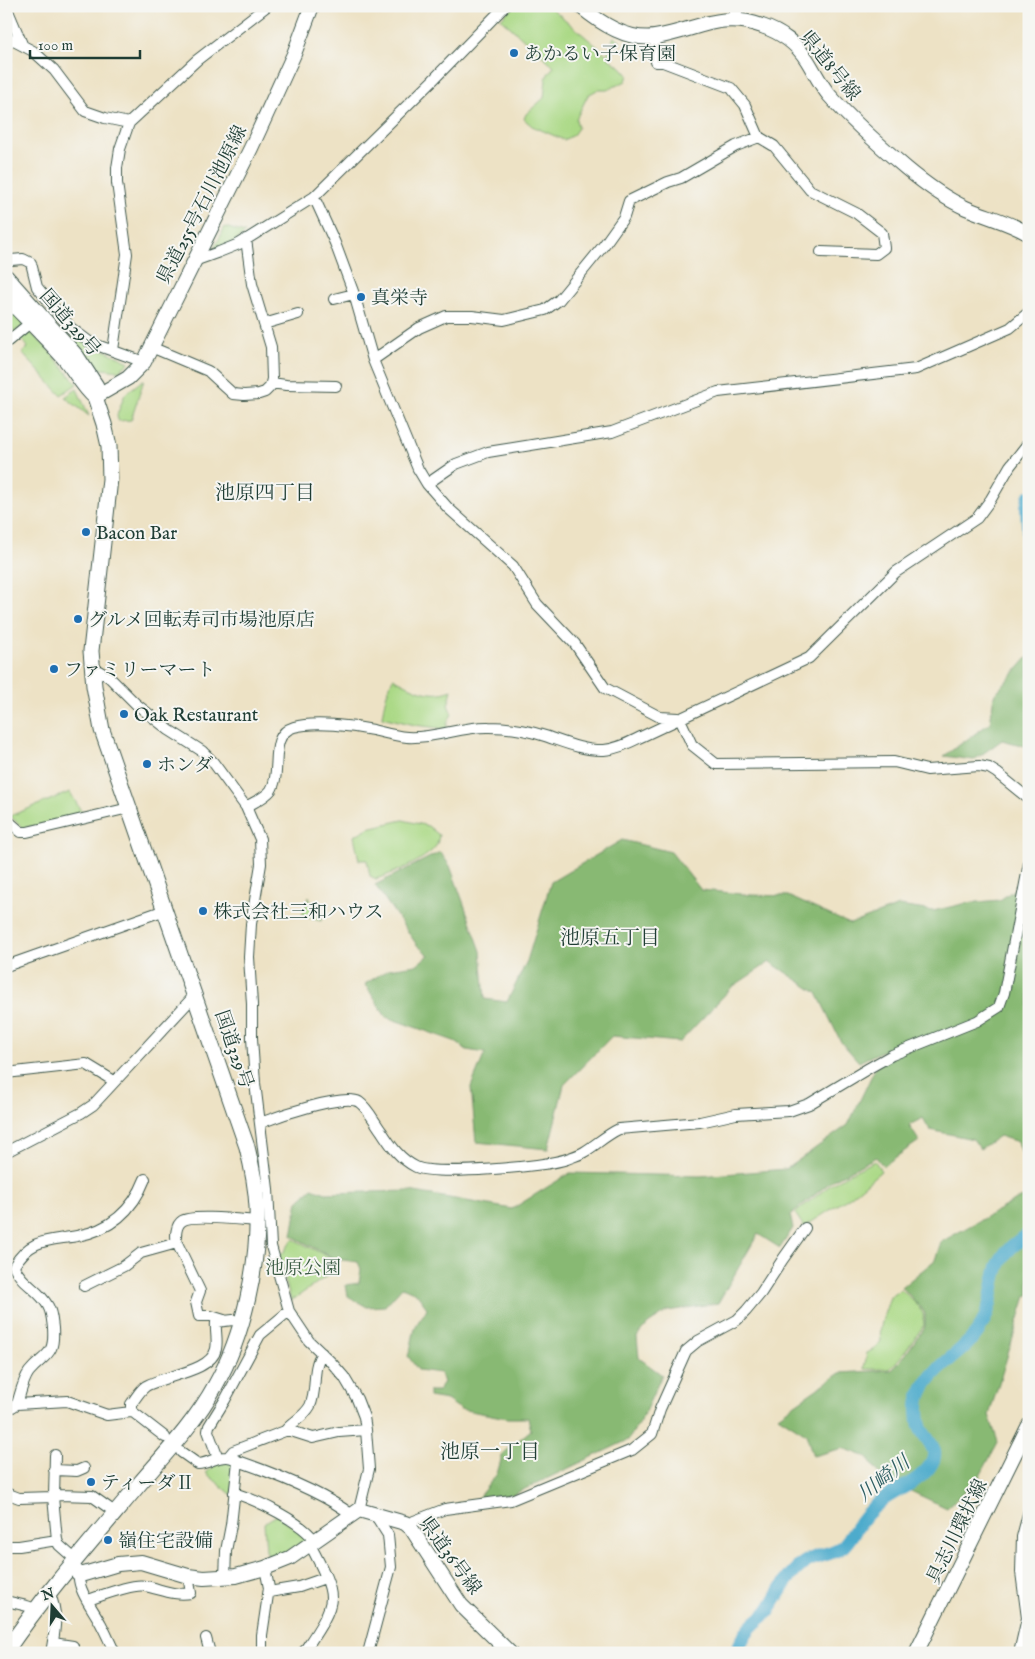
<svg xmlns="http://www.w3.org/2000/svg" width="1035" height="1659" font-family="'IM FELL English','Noto Serif JP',serif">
  <rect width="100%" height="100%" fill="#f6f6f2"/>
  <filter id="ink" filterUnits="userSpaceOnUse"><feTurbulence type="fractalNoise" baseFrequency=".02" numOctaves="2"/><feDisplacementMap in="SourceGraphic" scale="10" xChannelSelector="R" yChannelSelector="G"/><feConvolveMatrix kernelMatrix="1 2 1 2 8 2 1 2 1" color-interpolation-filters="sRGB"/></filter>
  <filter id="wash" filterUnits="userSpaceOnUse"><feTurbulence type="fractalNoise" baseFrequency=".0096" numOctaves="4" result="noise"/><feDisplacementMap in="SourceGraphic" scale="20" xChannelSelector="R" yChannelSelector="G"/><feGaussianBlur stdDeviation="1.12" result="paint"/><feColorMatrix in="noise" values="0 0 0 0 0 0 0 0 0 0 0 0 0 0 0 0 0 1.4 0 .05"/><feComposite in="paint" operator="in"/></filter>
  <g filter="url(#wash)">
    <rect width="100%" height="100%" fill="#ede2c5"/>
    <path fill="#abd986" stroke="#658b5d" d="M512 6H549L607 55 614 37 620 41 609 59 621 67 628 75 626 81 607 90H597L588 95 576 119 578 128 573 135 564 140 532 126 524 119 526 114 544 98 546 79 548 74 554 66 501 19Z
      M225 227 245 233 235 242 214 249Z
      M6 305 25 324 15 332 6 322Z
      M27 329 46 347 77 384 61 395 22 353 28 347 19 336Z
      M73 335 129 362 128 364 118 371 95 368 91 365 70 336Z
      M143 380H144L131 420 118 421 117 415 125 394Z
      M77 389 89 416 65 397Z
      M393 678C413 688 429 699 452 690L448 705 452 714 448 721 446 729 415 725 382 717C384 703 387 691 393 678Z
      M70 792 84 816 23 828 10 816Z
      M403 820 428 826 439 835C438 839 438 843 436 846 426 860 392 874 376 879L370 876 367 860H359L354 836 368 828Z
      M309 897 314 908 323 917 321 921 302 916Z
      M875 1161 881 1171 850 1197 804 1227 795 1213 829 1186 850 1173Z
      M293 1239 333 1259 327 1276 291 1301 279 1254 283 1253Z
      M901 1289 916 1304 923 1313 924 1325 904 1353 890 1369H864L867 1353 876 1348 881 1341C878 1327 886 1310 890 1297Z
      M219 1462H234L232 1495 206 1473Z
      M277 1515 309 1538 287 1552 270 1558 266 1551 264 1523Z"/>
    <path fill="#88b973" stroke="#547b54" d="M1029 656V750L1025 746 1002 740 974 760 944 756 990 723 994 695Z
      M622 840 671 852 701 890 751 895 788 896 850 924 899 906 933 911 967 903 1000 900 1029 879V1173L1018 1142 999 1136 980 1149 973 1139 930 1130 923 1118 909 1125 919 1141 883 1166 876 1157 833 1180 790 1215 793 1228 780 1248 758 1234 718 1303 668 1311 648 1324 637 1337 639 1358 662 1375 642 1418 628 1440 512 1495 477 1499 497 1474 503 1453 531 1430 528 1418H507L460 1409 447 1400 429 1397V1391H438L444 1382 440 1373 418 1370 408 1356C412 1347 412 1338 415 1329 417 1321 424 1316 427 1308L416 1293 402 1287 385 1306 367 1307 348 1296 346 1285 359 1283 361 1269 358 1262 335 1259 292 1236 298 1201 312 1188 326 1193 409 1191 512 1209 570 1173 700 1176 786 1169 848 1125 884 1050 859 1062 841 1042 817 993 770 962 732 987 680 1042 612 1036 564 1085 548 1149 476 1142 471 1087 485 1053 467 1050 454 1041 386 1017 365 984 389 969 416 965 429 955 417 945 375 885 440 852 450 866 481 951 485 999 507 1002 527 961 551 882Z
      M1029 1196V1295L1026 1296 989 1415 998 1442 979 1478 947 1508 883 1478 867 1457 843 1448 813 1456 806 1434 778 1416 840 1373 892 1370 906 1354 925 1326V1313L902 1287 935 1260 941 1242 1020 1198Z"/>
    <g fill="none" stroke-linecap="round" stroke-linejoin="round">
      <path stroke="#4eabcc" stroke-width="14" d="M1029 497 1027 507 1029 542
        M736 1653C740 1645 743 1636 749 1629 754 1622 762 1618 768 1611 780 1593 785 1577 804 1563 815 1555 831 1555 842 1547 847 1543 850 1537 854 1532 861 1520 870 1509 881 1501 897 1489 919 1482 930 1466 941 1450 928 1442 921 1429 918 1421 917 1407 919 1399 927 1368 965 1354 980 1328 1002 1291 982 1259 1029 1235"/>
    </g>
  </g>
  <g filter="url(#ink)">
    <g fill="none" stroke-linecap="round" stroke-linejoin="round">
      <g stroke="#3e564a" stroke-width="12">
        <path id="minor" d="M6 6 22 44
          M730 19 741 6
          M6 37 33 51 54 70 85 111 105 118 129 123
          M655 37 656 62H663L731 88 745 105 759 137 774 146 810 190 856 213 882 233 884 248 876 254 821 252
          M314 197 335 243 354 294 373 360 418 469 427 484 448 508 513 566 537 604 575 644 605 688 660 717 678 718
          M11 260 23 259 31 263 37 287 71 328 91 343 144 362
          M194 261 219 252 239 244 314 197 433 80 505 6
          M334 299 354 294
          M264 324 298 314
          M6 341H8L30 323
          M151 347 208 371 233 394 244 395 259 394 265 392 270 387 272 379 271 347 252 284 246 239
          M113 350 127 254 117 183V168L120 149 129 123 197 60 267 6
          M373 360 419 328 446 316H472L504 320 545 310 559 300 604 245 624 217 629 201 668 182 681 178 736 146 759 137
          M271 383 286 385 336 386
          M427 484 456 464 488 452 612 432 718 392 916 369 1010 328 1029 312
          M92 667 109 677 136 704 169 730 202 751 213 762 246 807 260 839 261 864 251 924 249 957 252 1004V1038L255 1083 268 1189 271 1246 289 1311 309 1341 331 1362 344 1377 357 1399 364 1417 366 1430 369 1469 359 1510
          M680 719 692 745 716 764 894 762 927 770 979 766 989 768 997 773 1029 799
          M246 807C254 802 265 798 271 790 283 771 267 735 294 727 314 721 353 726 373 730 385 733 395 736 407 737 434 739 462 726 489 727 508 727 527 730 545 736 563 742 584 751 604 750 618 749 630 742 643 736L809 658 896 572 977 518 991 499 1010 466 1029 442
          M6 819 21 832H27L129 808
          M6 966 165 910
          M6 1073 86 1064 114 1081
          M260 1123C278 1116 344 1093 359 1102 368 1108 375 1123 382 1132 391 1146 400 1159 416 1167 435 1176 545 1167 567 1159 572 1157 579 1155 584 1152 596 1145 606 1135 619 1129L700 1122 736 1114 789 1111 809 1104 869 1068 892 1055 977 1021 999 1007 1004 993 1029 863
          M6 1152 81 1113 93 1105 195 995
          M84 1286 124 1266 141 1253 177 1243
          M224 1320 211 1316H199L196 1302 200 1291 177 1243C175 1236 176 1225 182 1221 191 1214 243 1220 257 1221
          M17 1404C20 1395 23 1380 29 1372 45 1353 55 1357 53 1328 52 1321 52 1313 48 1306 39 1289 21 1284 14 1266 30 1238 49 1241 77 1236 110 1230 133 1210 145 1179
          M6 1411 17 1404 67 1401 107 1415 131 1412 134 1413 165 1437
          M131 1412V1404C136 1398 140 1390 146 1386 165 1375 211 1372 216 1349 218 1340 215 1331 216 1322L233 1320 242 1322
          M285 1431H291L313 1438 339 1432 366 1430
          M181 1452 198 1464C208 1464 217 1456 227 1457 232 1457 237 1461 241 1462 275 1474 324 1493 352 1515
          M228 1457 233 1451 285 1431C292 1422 304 1417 310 1406 318 1389 311 1369 322 1353
          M218 1458 208 1431 209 1426 225 1400 260 1335 289 1311
          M54 1470 77 1471 84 1468
          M6 1493 19 1498 54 1497 59 1495 92 1496 116 1513
          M234 1493C257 1500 302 1522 315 1541
          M53 1497 57 1540 59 1545 76 1560
          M54 1497 55 1455
          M408 1525 414 1521 445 1509 511 1500 632 1450 652 1434 660 1409 686 1351 698 1341 737 1320 746 1311 761 1293 783 1259 805 1228
          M6 1546H19L57 1540
          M79 1574C77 1590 94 1610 101 1624 106 1633 110 1643 115 1653
          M225 1578 226 1551 231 1525 238 1461
          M49 1592C59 1614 55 1630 51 1653
          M269 1592 299 1587 325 1578
          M88 1600C101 1596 133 1583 145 1586 161 1589 174 1596 191 1593L188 1576
          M6 1601 27 1606 35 1609
          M206 1638 210 1653
          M53 1643 73 1646
          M262 1653V1635L269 1588 265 1568
          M303 1653C312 1639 331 1614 331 1598 331 1582 317 1559 310 1544
          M368 1653 391 1567 388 1535 376 1516
          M1019 1653 1027 1618 1021 1572 1022 1537 1029 1510"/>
      </g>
      <g stroke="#3e564a" stroke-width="16">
        <path id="major" d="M580 6C600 23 628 41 655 37 696 31 719 10 762 26 780 32 797 44 807 60 814 71 820 84 829 95 852 121 879 145 906 168 924 183 944 198 966 208 987 217 1009 222 1029 234
          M95 397 128 378 144 362 251 148 294 54 312 6
          M71 1566 79 1574H84L118 1564 141 1562 188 1576 204 1578 236 1576 265 1568 290 1558 359 1510 405 1523 411 1528 461 1605 510 1653
          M916 1653 1029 1425"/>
      </g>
      <g stroke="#3e564a" stroke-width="17">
        <path id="highway" d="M6 277 77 357 96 386 95 397 104 424 109 446 110 479 91 651 94 686 102 730 247 1147C252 1167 256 1186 257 1207 259 1265 244 1335 215 1386 196 1421 167 1452 141 1482 95 1537 47 1591 6 1651
          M6 297C26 318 47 338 66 360 76 372 83 387 95 397"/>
      </g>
      <use href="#minor" stroke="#fff" stroke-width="10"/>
      <use href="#major" stroke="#fff" stroke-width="14"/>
      <use href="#highway" stroke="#fff" stroke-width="15"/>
    </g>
  </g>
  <g fill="#1f6fb2" stroke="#f6f6f2" stroke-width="2">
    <circle cx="514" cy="53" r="5"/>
    <circle cx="361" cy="297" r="5"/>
    <circle cx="86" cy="532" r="5"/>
    <circle cx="78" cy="619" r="5"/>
    <circle cx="54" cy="669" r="5"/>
    <circle cx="124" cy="714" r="5"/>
    <circle cx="147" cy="764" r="5"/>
    <circle cx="203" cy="911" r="5"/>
    <circle cx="91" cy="1482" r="5"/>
    <circle cx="108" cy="1540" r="5"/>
  </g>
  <g text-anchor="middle" stroke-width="4" stroke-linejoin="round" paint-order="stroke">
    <g font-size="19" fill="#1f3d34" stroke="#f6f6f2" text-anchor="start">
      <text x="524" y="60">あかるい子保育園</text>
      <text x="371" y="304">真栄寺</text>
      <text x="96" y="539">Bacon Bar</text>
      <text x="88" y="626">グルメ回転寿司市場池原店</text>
      <text x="64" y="676">ファミリーマート</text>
      <text x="134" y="721">Oak Restaurant</text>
      <text x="157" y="771">ホンダ</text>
      <text x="213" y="918">株式会社三和ハウス</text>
      <text x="101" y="1489">ティーダⅡ</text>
      <text x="118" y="1547">嶺住宅設備</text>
    </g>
    <g font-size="19" fill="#1f3d34" stroke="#f6f6f2">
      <text transform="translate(831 65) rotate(51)" y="7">県道8号線</text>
      <text transform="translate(201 204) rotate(-63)" y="7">県道255号石川池原線</text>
      <text transform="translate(71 322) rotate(49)" y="7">国道329号</text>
      <text transform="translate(235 1049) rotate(71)" y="7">国道329号</text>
      <text transform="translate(956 1531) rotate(-64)" y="7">具志川環状線</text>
      <text transform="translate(451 1555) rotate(54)" y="7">県道36号線</text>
    </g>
    <g font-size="19" fill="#3b5c44" stroke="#f6f6f2">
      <text x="303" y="1274">池原公園</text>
    </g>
    <g font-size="20" fill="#1f3d34" stroke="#f6f6f2">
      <text x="265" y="499">池原四丁目</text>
      <text x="610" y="944">池原五丁目</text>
      <text x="490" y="1458">池原一丁目</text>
    </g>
    <g font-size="20" font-style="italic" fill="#2d5e62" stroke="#f6f6f2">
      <text transform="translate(883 1478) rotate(-38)" y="7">川崎川</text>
    </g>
  </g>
  <rect width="1035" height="1659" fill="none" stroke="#f6f6f2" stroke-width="25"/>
  <g transform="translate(52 1606) rotate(341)" stroke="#f6f6f2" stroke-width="4" paint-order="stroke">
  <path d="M0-4L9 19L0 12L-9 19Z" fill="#1f3d34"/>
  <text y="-8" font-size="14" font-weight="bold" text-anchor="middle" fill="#1f3d34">N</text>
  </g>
  <path d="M30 50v8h110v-8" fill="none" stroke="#1f3d34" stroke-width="2.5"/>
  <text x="38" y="50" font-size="15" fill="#1f3d34" stroke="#f6f6f2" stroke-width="4" paint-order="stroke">100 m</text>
</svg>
